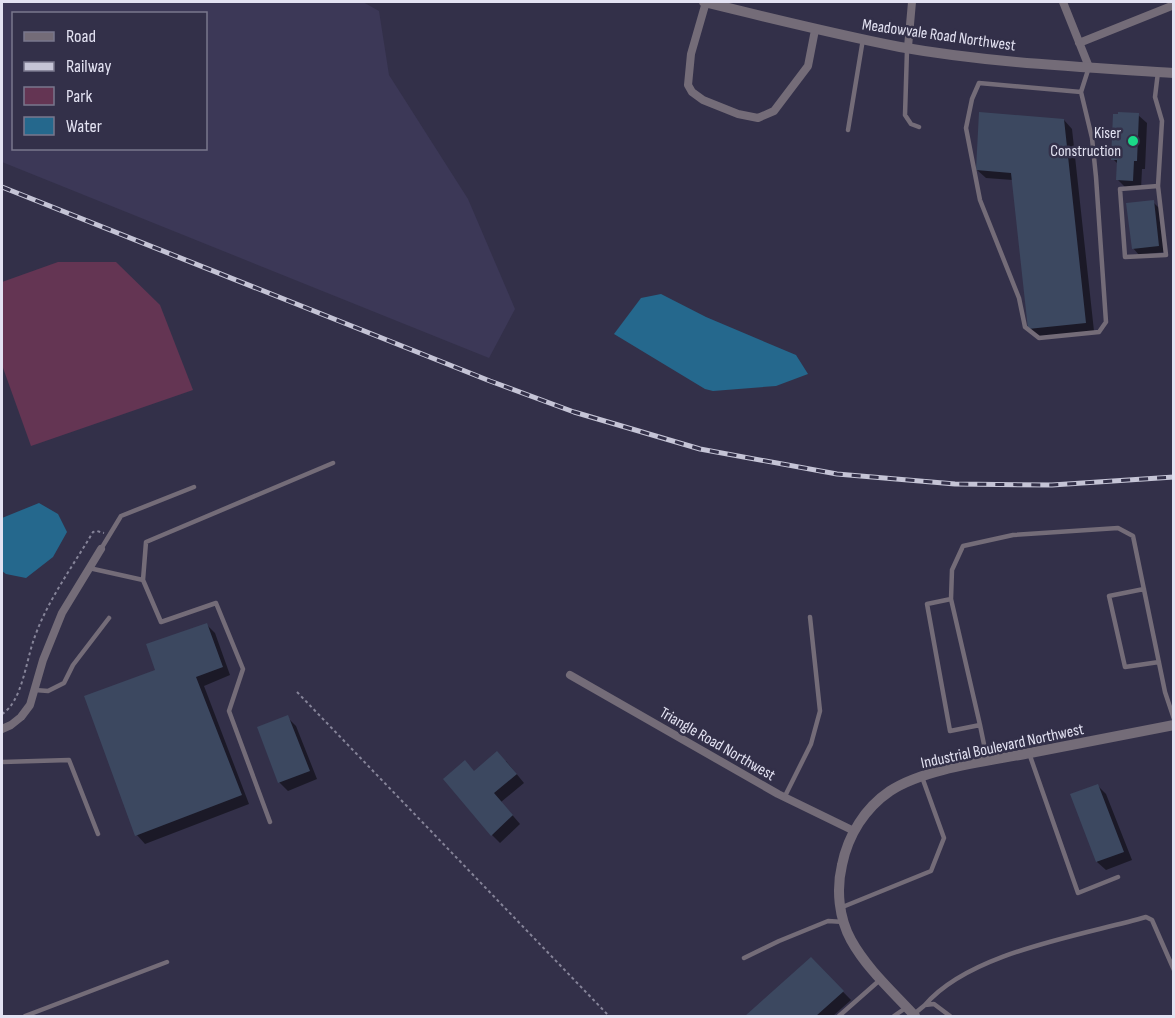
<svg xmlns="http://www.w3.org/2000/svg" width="1175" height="1018" font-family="'Sofia Sans Condensed',sans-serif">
  <rect width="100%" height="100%" fill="#333049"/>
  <path fill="#3c3857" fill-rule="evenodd" d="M2 2H363L379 11 389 75 468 199 515 309 489 358 2 162ZM14 14H206V148H14Z"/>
  <path fill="#643553" d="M58 262H116L160 305 193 390 31 446 2 365V282Z"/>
  <path fill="#25688d" d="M661 294 706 317 796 355 808 374 776 386 713 391 705 389 614 334 641 298Z
    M39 503 58 514 67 532 53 557 26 578 6 574 2 571V518Z"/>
  <path fill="#0007" d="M1138 115 1147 123 1145 169H1142L1141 189 1126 188 1118 180 1119 165 1113 159Z
    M1064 120 1072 129 1094 331 1038 337 1029 329 1013 180 986 178 977 170Z
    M1153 202 1159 208 1164 252 1139 255 1133 248Z
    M206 624 215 633 230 675 204 686 249 804 145 844 137 835 157 670Z
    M287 717 296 726 317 779 288 791 279 782Z
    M506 761 524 783 501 802 520 824 500 843 492 835 474 772Z
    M1098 786 1106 794 1132 860 1106 870 1097 862Z
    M811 959 851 1000 833 1016H747Z"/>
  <path fill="#3c4860" d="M979 112 1064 119 1086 323 1028 329 1011 173 976 170Z
    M1118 112 1139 113 1137 161H1134L1133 181 1116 180 1117 160H1111L1113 114H1118Z
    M1154 200 1159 246 1132 249 1126 203Z
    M207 623 223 667 196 677 242 795 135 836 84 696 155 670 146 644Z
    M288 715 310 771 278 783 257 727Z
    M497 751 517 774 494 793 513 815 491 836 443 779 465 760 474 771Z
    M1098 784 1124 852 1096 862 1070 794Z
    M811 957 844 991 816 1016H745Z"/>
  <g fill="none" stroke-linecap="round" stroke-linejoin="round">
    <path stroke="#868499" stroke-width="2" stroke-dasharray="3 3" stroke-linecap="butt" d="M297 692 609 1016
      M2 714C22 702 26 661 34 639 47 601 73 566 93 532L97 531 104 533"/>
    <path stroke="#746c78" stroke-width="4.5" d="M907 50 905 115 911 124 919 127
      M1158 72 1155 97 1162 121 1158 186 1166 255 1125 257 1120 189 1158 186
      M1081 92 979 83 972 99 966 128 980 200 1019 298 1025 327 1039 338 1099 332 1106 322 1096 177 1092 138 1081 92 1089 67
      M848 130 863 39
      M101 549 121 516 194 487
      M89 568 143 580 161 622 216 603 243 669 229 711 270 822
      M143 580 146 542 333 463
      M1144 589 1109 596 1125 667 1159 662
      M951 599 980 725
      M35 690 48 691 64 683 73 665 109 618
      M1029 753 1078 893 1118 877
      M987 759 980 725 950 731 927 604 951 599 952 570 963 546 1013 535 1118 528 1133 536 1165 692 1174 719
      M2 762 69 760 98 834
      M784 798 811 744 820 711 810 617
      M840 908 931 871 944 838 922 777
      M744 958 779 941 828 921 844 922
      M925 1005C970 952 1080 936 1146 917L1152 920 1174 970
      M914 1014 925 1005 934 1004 950 1016
      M25 1016 167 962
      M839 1016 881 979
      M894 1016 907 1007"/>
    <path stroke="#746c78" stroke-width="8" d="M706 2 691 54 688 85 692 92 703 100 738 114 758 118 774 111 808 66 815 30
      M1063 2 1089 67
      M1079 43 1174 5
      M908 47 912 2
      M570 675 778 794 854 831
      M2 729 11 725 21 717 30 705 43 660 62 613 101 549"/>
    <path stroke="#746c78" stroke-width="10" d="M704 2C769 18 834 34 900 47 990 63 1083 67 1174 73
      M915 1016C893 992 867 969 851 940 839 918 836 890 842 865 848 835 865 808 890 791 925 768 989 761 1030 753 1078 744 1126 734 1174 725"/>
    <g stroke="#c5c4d6" stroke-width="5">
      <path id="rail" d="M2 187 490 381 574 412 700 449 837 474 955 484 1052 485 1174 477"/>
    </g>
    <use href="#rail" stroke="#333049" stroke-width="3" stroke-dasharray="9" stroke-linecap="butt"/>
  </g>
  <circle fill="#1bd988" stroke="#333049" stroke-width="2" cx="1133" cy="141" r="6"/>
  <g text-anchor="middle" stroke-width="5" stroke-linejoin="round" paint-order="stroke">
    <g font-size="16" fill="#e3e2f2" stroke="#333049">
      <text transform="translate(939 34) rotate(8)" y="6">Meadowvale Road Northwest</text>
      <text transform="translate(718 743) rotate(30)" y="6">Triangle Road Northwest</text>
      <text transform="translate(1002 745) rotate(-12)" y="6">Industrial Boulevard Northwest</text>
    </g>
    <g font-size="16" fill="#e3e2f2" stroke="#333049" text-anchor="end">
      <text x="1121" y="138">Kiser<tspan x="1121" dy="18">Construction</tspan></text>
    </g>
  </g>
  <rect width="1175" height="1018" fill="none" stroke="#e3e2f2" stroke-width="6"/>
  <rect x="12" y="12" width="195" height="138" fill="#333049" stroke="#79778d" stroke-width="1.5"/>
  <rect x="24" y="32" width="30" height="9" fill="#746c78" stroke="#79778d" stroke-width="1.5"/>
  <text x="66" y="42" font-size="18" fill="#e3e2f2">Road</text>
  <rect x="24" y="62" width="30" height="9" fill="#c5c4d6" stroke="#79778d" stroke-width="1.5"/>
  <text x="66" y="72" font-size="18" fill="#e3e2f2">Railway</text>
  <rect x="24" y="87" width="30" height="18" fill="#643553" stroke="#79778d" stroke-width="1.5"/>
  <text x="66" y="102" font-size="18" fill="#e3e2f2">Park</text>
  <rect x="24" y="117" width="30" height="18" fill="#25688d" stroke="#79778d" stroke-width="1.5"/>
  <text x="66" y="132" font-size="18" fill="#e3e2f2">Water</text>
</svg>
